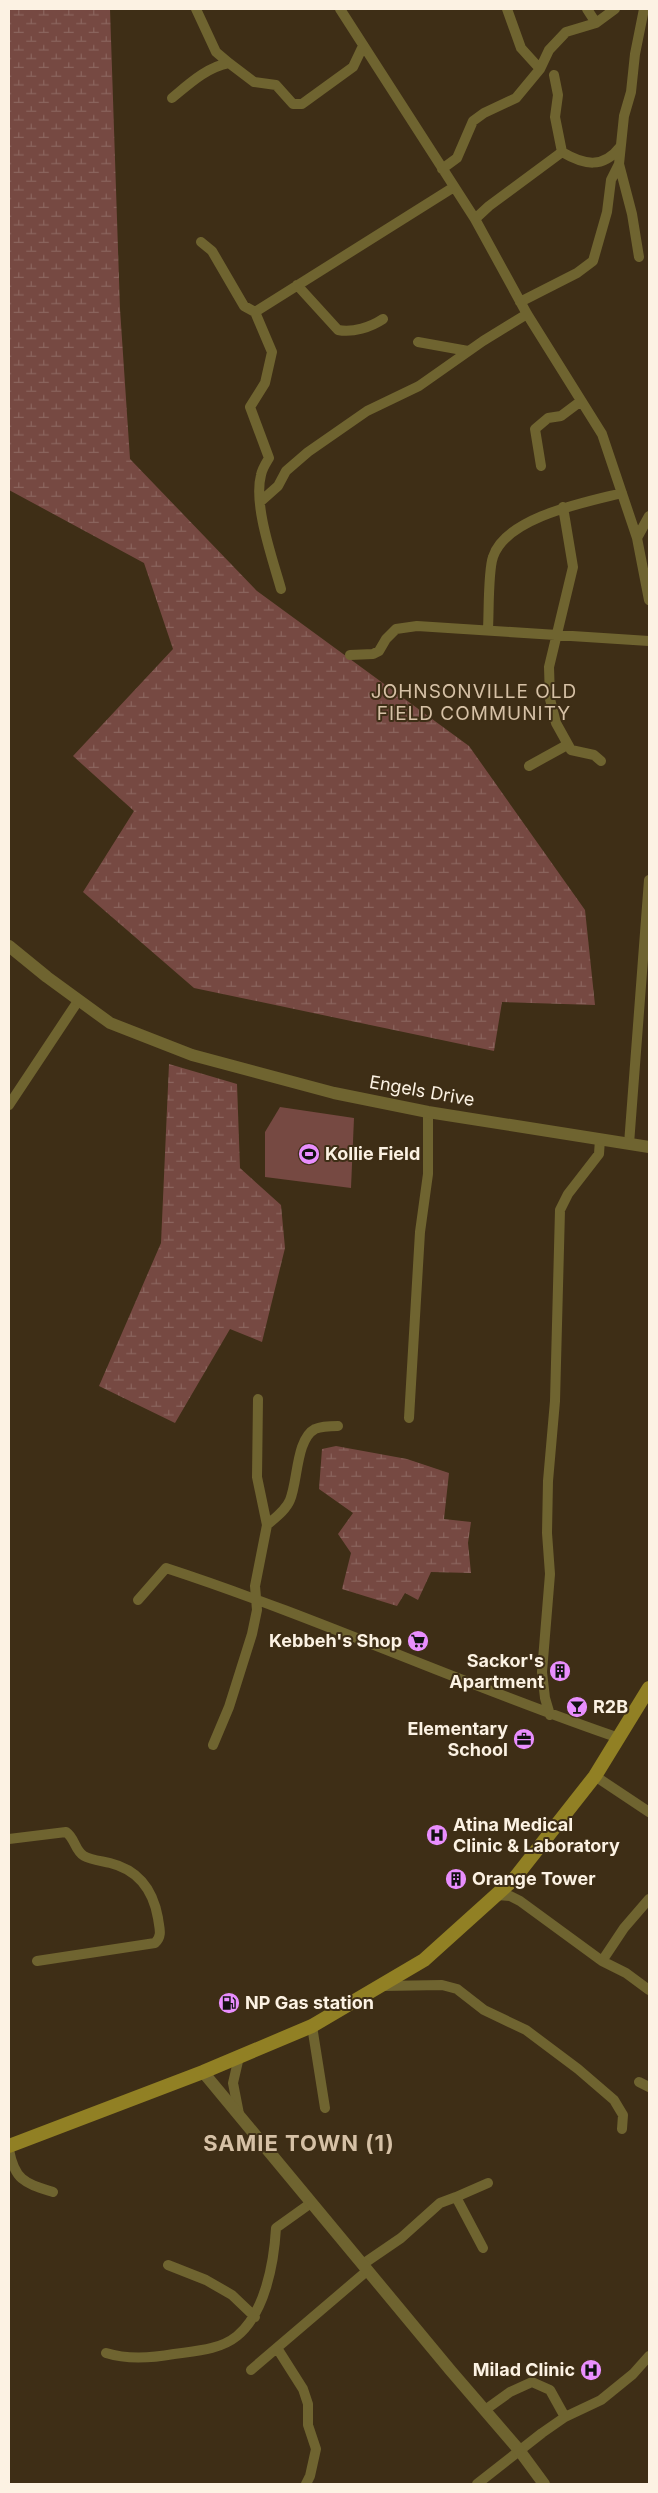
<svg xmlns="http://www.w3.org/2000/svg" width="658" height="2493" font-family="Inter,sans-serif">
  <defs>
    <pattern id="wetland-marsh" width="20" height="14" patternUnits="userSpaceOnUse" patternTransform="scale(1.25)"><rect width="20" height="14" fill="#764942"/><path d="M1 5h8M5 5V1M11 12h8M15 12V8" fill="none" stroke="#8a645d"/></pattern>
  </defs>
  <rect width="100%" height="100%" fill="#3e2e16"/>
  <path fill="url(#wetland-marsh)" d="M9 9H110L120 309 130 459 257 591 469 746 585 910 595 1005 502 1002 494 1051 194 988 83 892 134 811 73 756 173 649 144 563 9 490Z
    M169 1064 237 1084 240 1168 281 1205 285 1248 262 1342 230 1329 175 1423 99 1386 161 1243Z
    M336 1446 407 1459 449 1473 444 1519 471 1522 468 1543 471 1573 431 1572 418 1600 405 1593 397 1606 342 1589 351 1553 338 1534 353 1513 319 1489 322 1449Z"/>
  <path fill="#764942" d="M280 1107 354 1118 351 1188 265 1177V1132Z"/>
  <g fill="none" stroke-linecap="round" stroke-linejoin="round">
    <path stroke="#6f6430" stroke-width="10" d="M196 9 216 52 229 63
      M340 9 475 219 527 314 602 434 637 538 649 600
      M507 9 521 48 540 69
      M587 9 596 23
      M172 98C189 84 207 67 229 63L254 82 276 85 293 104H302L353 67 363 46
      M562 152C584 165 603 169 620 147
      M619 164 632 214 639 257
      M442 169 457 158 473 121 484 113 516 98 540 69 549 50 566 32 596 23 615 9
      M475 219 489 206 562 152 555 117 558 95 554 75
      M201 242 212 251 244 306 255 312 272 352 265 383 250 407 269 458C266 463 262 469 261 475 253 505 273 560 281 589
      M297 285 338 330C353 333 371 327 383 319
      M520 302 577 273 593 261 607 212 611 180 619 164 624 116 631 92 635 54 644 9
      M255 312 454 187
      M418 342 468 351
      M541 466 535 429 548 418 561 416 581 401
      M260 502 278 486 286 471 308 452 367 411 419 386 483 341 527 314
      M563 507 573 567 549 667 550 699 556 723 571 750 594 755 601 761
      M637 538 649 516
      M488 629C489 612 488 571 493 557 506 517 586 502 622 493
      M350 655 373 654 379 651 386 639 396 629 417 626 649 641
      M529 766 567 745
      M9 1105 78 1001
      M629 1144 649 880
      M409 1418 420 1232 428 1174V1112
      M267 1525C275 1518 286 1510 290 1500 298 1481 296 1439 315 1429 322 1426 331 1426 338 1426
      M138 1600 166 1568C319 1618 466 1686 619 1738
      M550 1715 545 1698 542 1672 550 1574 547 1533 548 1481 555 1401 560 1210 568 1194 599 1154 600 1139
      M213 1745 229 1707 252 1634 257 1610 255 1586 267 1525 257 1477 258 1399
      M595 1776 649 1812
      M9 1839 66 1832C75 1838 75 1851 84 1856 91 1860 102 1861 110 1863 139 1870 153 1890 158 1918 159 1927 163 1936 155 1943L37 1961
      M497 1895 510 1896 520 1901 602 1961 624 1928 649 1899
      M602 1961 626 1973 649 1990
      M383 1986 442 1985 457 1989 484 2010 526 2030 578 2069 614 2100 623 2115 622 2129
      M312 2026 325 2108
      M639 2082 649 2087
      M239 2114 233 2083 239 2057
      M9 2150C15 2181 25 2183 53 2192
      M456 2197 488 2183
      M363 2264 401 2238 440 2203 456 2197 483 2248
      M168 2265 206 2280 232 2295 255 2317
      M277 2348 303 2389 308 2404V2425L316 2449 310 2476 306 2484
      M106 2353C128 2360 152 2358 174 2354 195 2351 220 2350 237 2336 265 2313 274 2263 276 2228L311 2203
      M251 2370 368 2270
      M485 2410 510 2392 532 2382 550 2390 565 2417
      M477 2484 542 2433 565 2417 601 2400 633 2374 649 2356"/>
    <path stroke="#6f6430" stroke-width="12" d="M9 946 47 977 110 1023 192 1055 334 1093 428 1112 649 1147
      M203 2072 451 2371 519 2450 544 2484"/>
    <path stroke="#918024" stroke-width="14" d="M9 2146 203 2072 312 2026 424 1960 514 1879 595 1776 649 1688"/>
  </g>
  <defs>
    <g id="stadium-disc" transform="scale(1.125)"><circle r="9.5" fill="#e98efe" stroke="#3e2e16"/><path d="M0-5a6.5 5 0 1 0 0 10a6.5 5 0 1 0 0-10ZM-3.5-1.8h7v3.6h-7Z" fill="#111"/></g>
    <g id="supermarket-disc" transform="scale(1.125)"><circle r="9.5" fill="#e98efe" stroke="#3e2e16"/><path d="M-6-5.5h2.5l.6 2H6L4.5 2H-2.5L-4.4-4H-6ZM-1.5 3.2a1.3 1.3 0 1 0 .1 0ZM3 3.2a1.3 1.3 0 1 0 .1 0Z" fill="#111"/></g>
    <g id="building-disc" transform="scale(1.125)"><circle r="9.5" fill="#e98efe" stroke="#3e2e16"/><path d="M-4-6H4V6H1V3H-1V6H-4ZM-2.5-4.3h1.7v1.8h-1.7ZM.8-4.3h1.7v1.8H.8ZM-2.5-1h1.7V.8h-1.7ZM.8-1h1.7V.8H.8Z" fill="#111"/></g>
    <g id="bar-disc" transform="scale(1.125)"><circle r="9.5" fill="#e98efe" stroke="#3e2e16"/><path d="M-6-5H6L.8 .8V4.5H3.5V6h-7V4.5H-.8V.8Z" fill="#111"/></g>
    <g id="office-disc" transform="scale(1.125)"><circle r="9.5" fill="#e98efe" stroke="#3e2e16"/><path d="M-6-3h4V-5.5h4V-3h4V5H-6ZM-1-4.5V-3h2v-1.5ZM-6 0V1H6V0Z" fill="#111"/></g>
    <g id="hospital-disc" transform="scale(1.125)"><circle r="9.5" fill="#e98efe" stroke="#3e2e16"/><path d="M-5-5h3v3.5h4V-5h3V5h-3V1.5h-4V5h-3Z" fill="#111"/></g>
    <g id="fuel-disc" transform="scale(1.125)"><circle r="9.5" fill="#e98efe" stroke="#3e2e16"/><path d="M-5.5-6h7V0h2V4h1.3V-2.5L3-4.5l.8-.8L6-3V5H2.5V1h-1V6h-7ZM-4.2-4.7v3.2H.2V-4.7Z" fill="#111"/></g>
  </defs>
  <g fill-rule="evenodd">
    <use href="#stadium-disc" x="309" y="1154"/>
    <use href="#supermarket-disc" x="418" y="1641"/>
    <use href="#building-disc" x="560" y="1671"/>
    <use href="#bar-disc" x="577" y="1707"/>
    <use href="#office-disc" x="524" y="1739"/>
    <use href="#hospital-disc" x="437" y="1835"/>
    <use href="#building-disc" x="456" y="1879"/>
    <use href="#fuel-disc" x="229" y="2003"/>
    <use href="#hospital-disc" x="591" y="2370"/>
  </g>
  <g text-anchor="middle" stroke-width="4" stroke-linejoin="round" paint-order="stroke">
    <g font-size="18" fill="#fcf2e3" stroke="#3e2e16">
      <text transform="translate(422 1091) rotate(10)" y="6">Engels Drive</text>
    </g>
    <g font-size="18" font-weight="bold" fill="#fcf2e3" stroke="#3e2e16" text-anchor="start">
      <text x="325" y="1160">Kollie Field</text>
      <text x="402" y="1647" text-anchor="end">Kebbeh's Shop</text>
      <text x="544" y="1667" text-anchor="end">Sackor's<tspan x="544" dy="21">Apartment</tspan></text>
      <text x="593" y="1713">R2B</text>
      <text x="508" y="1735" text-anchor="end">Elementary<tspan x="508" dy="21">School</tspan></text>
      <text x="453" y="1831">Atina Medical<tspan x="453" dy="21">Clinic &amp; Laboratory</tspan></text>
      <text x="472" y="1885">Orange Tower</text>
      <text x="245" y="2009">NP Gas station</text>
      <text x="575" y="2376" text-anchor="end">Milad Clinic</text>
    </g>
    <g font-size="19" letter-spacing="1" fill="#d6c1a6" stroke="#3e2e16">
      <text x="474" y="698">JOHNSONVILLE OLD<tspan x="474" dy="22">FIELD COMMUNITY</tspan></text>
    </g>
    <g font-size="22" font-weight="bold" letter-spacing="1" fill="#d6c1a6" stroke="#3e2e16">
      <text x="299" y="2151">SAMIE TOWN (1)</text>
    </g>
  </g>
  <rect width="658" height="2493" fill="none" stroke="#fcf2e3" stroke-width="20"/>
</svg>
